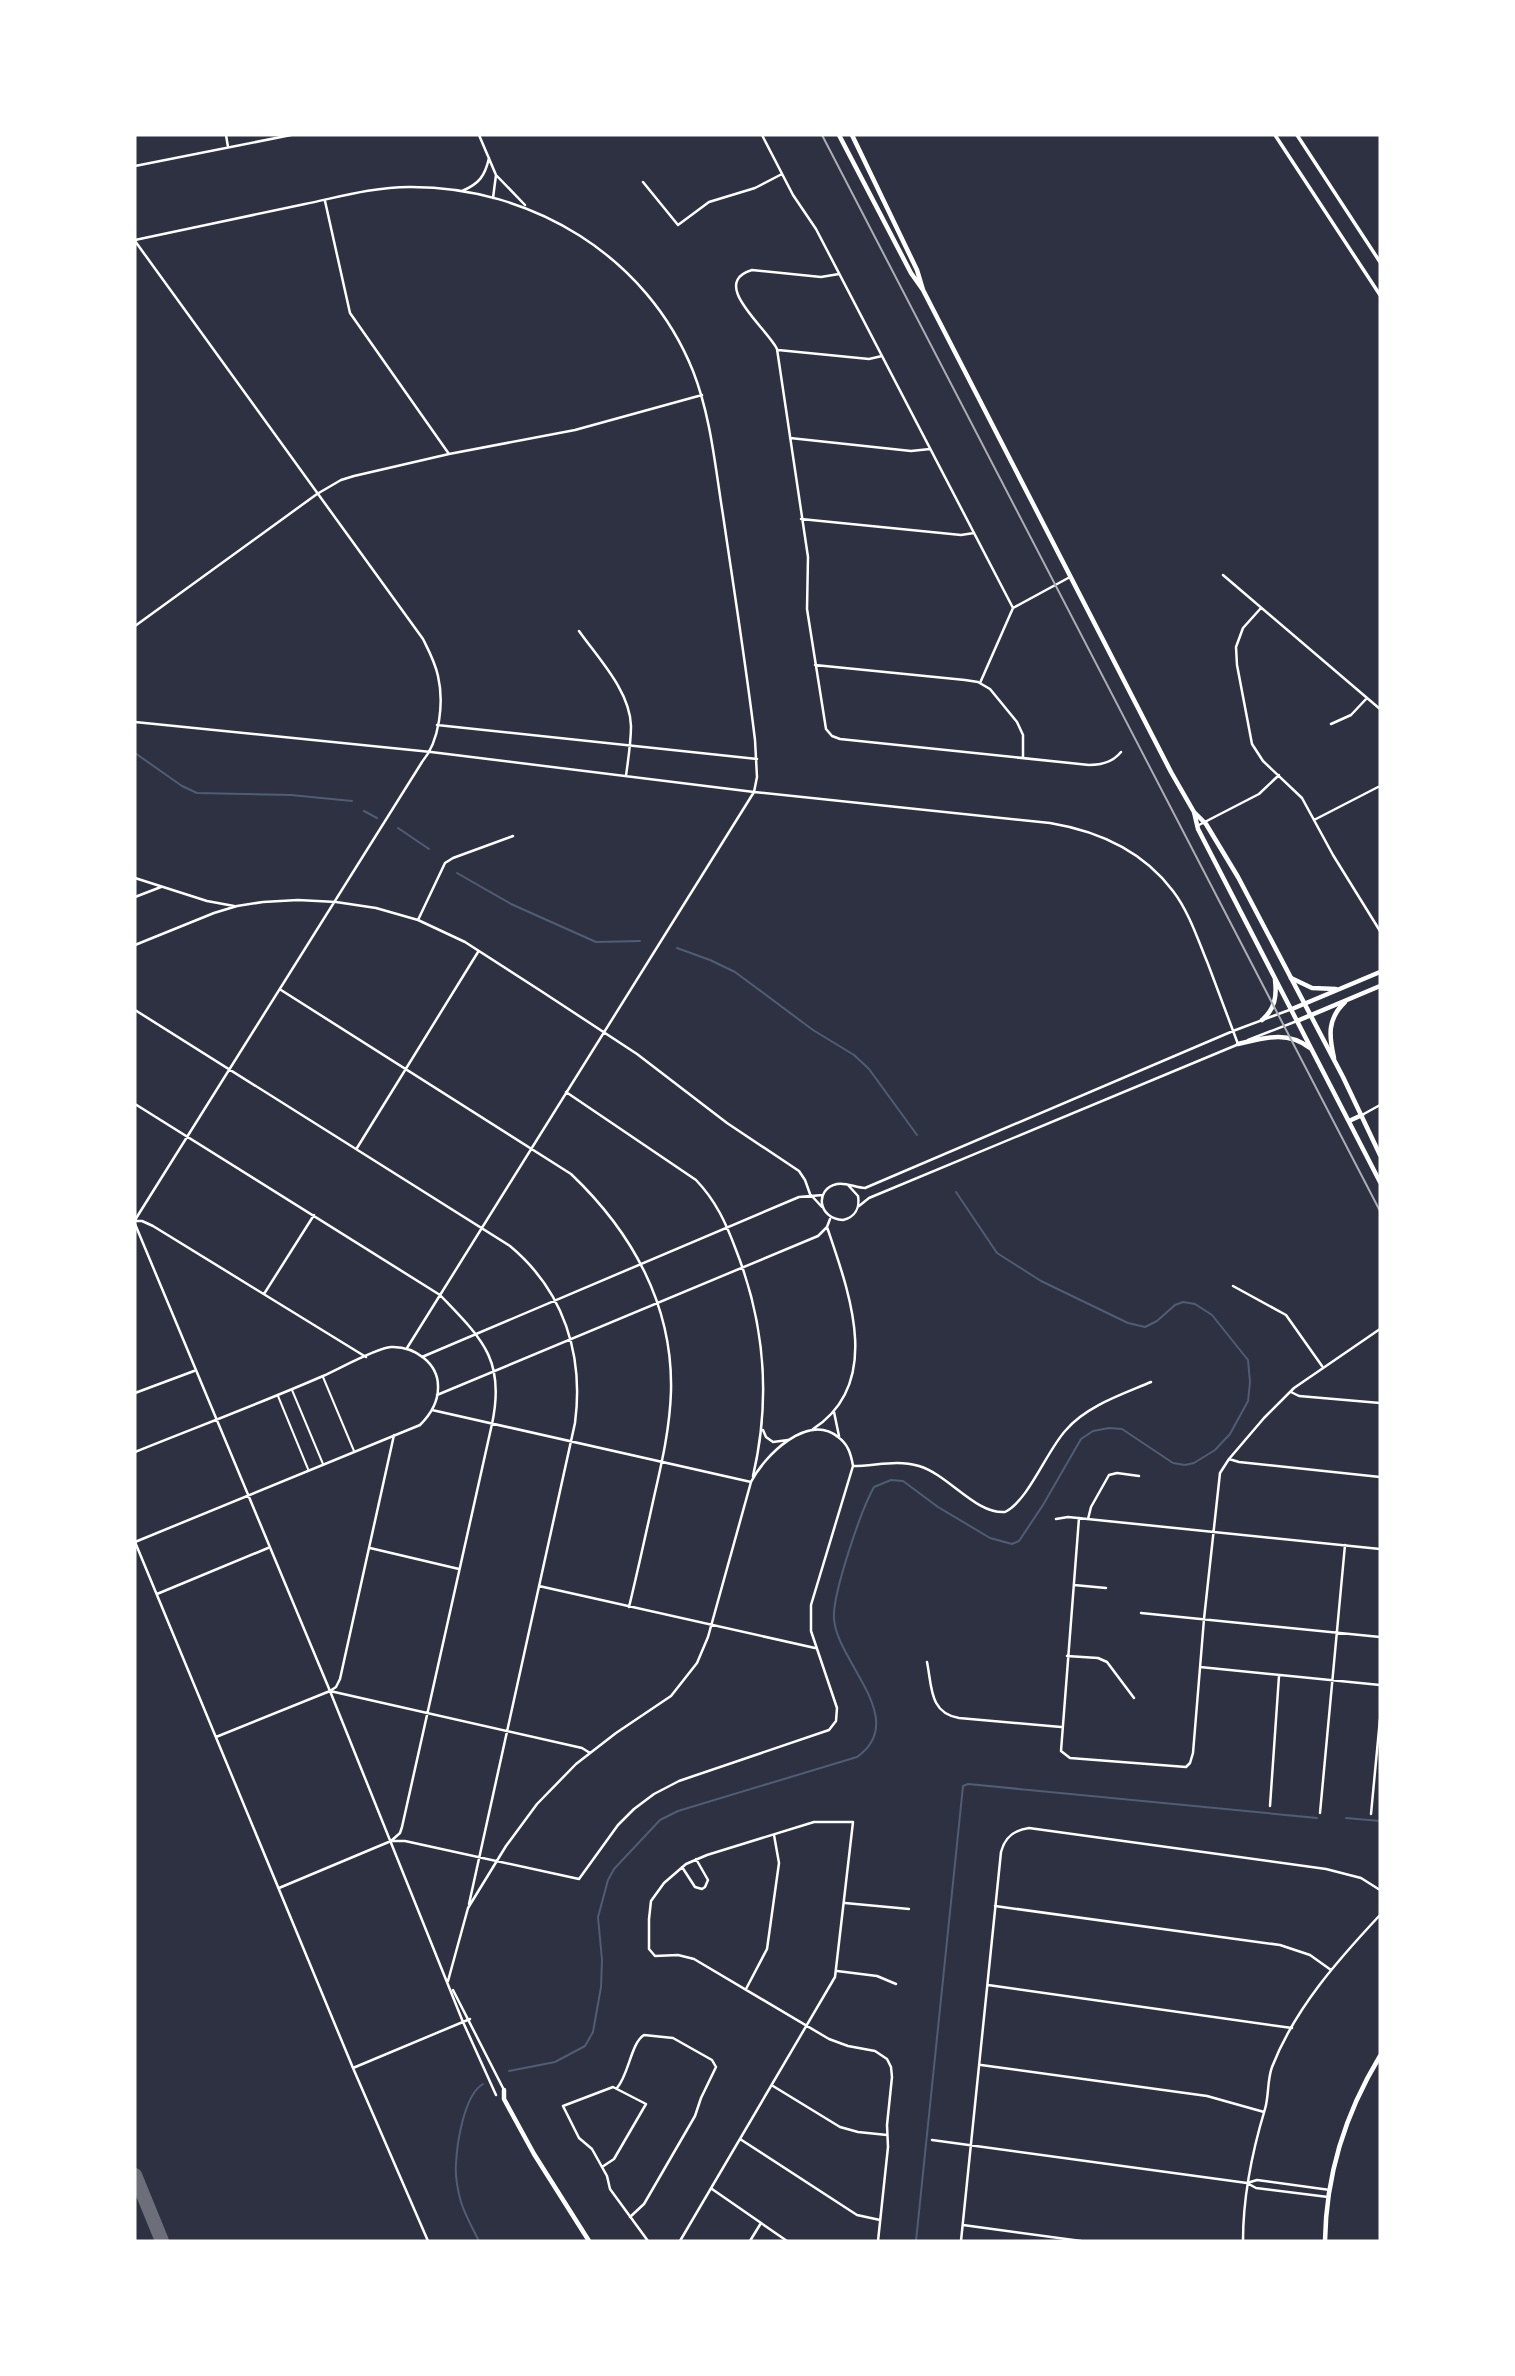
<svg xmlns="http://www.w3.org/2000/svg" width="1515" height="2376" font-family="'Source Sans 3',sans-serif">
  <rect width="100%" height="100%" fill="#2d3142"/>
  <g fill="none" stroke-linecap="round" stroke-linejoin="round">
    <path stroke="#4f5d75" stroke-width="2" d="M135 753 182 786 197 793 291 795 352 801
      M364 811 377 818
      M398 828 429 849
      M457 873 511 904 596 942 640 941
      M677 948 710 960 735 972 813 1030 854 1055 869 1069 917 1135
      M1346 1818 1380 1821
      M509 2071 555 2062 585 2046 593 2032 601 1987 602 1960 598 1917 608 1880 614 1869 660 1820 678 1811 857 1757C910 1720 837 1662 834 1619 832 1595 861 1510 874 1487L891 1480 903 1481 938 1507 990 1538 1012 1544 1019 1541 1043 1505 1081 1439 1093 1431 1109 1428 1122 1429 1173 1463 1185 1465 1194 1463 1215 1450 1230 1434 1248 1401 1250 1382 1248 1360 1212 1315 1195 1304 1183 1302 1175 1305 1157 1321 1145 1327 1128 1323 1041 1281 997 1253 956 1192
      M479 2241C473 2229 465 2215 461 2202 458 2191 455 2175 456 2164 457 2143 464 2095 483 2084
      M916 2241 963 1786 968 1784 1317 1818"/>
    <path stroke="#6c6f7a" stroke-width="14" d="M135 2175 162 2241"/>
    <path stroke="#fff" stroke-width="2" d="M323 1377 354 1451
      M292 1390 323 1464
      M278 1396 308 1469"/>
    <path stroke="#fff" stroke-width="2.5" d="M226 135 228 147
      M479 135 496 175 525 205
      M762 135 793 195 816 229 1013 608
      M135 166 291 135
      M643 182 678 225 709 202 755 188 782 174
      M462 191C479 184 485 176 489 158
      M493 198 496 175
      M325 201 350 313 449 454
      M135 240C192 228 248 216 305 204 339 197 374 187 409 187 531 186 647 256 693 371 711 417 715 466 723 515 734 590 746 665 755 740L757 777 754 792 407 1348
      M839 274 821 277 752 270C708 283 768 329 777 349L808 557 807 609 826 729 832 736 840 739 1089 765C1101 765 1113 762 1121 752
      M778 350 869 359 882 356
      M790 438 911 451 930 449
      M801 519 961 535 974 533
      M1223 575 1380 709
      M1261 608 1243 628 1236 647 1237 665 1252 744 1263 761 1302 798 1333 855 1380 931
      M135 626 317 494 341 480 354 476 449 454 575 430 702 395
      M579 631C598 658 630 691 631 726 631 743 628 760 626 776
      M815 665 965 680 978 682 990 689 1017 722 1023 735V758
      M980 683 1013 608 1070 577
      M135 722 431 752 754 792 1050 823C1098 831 1143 851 1173 891 1189 912 1198 940 1208 964 1218 990 1228 1017 1238 1044
      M1331 724 1351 715 1367 698
      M437 725 757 759
      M1314 820 1380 786
      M1197 826 1259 794 1279 775
      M135 878 207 901 234 906
      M135 897 161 887
      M418 920 445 863 453 858 513 836
      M135 945 214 913 237 906 263 902 298 900 336 902 376 908 418 920 465 942 541 991 637 1054 727 1123 799 1171 805 1180 810 1194 822 1207
      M281 990 571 1174C632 1232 673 1305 671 1391 670 1427 662 1462 654 1497 646 1533 638 1570 629 1607
      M135 1010 510 1246C564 1291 584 1355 575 1423L469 1904
      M1248 1040 1297 1021
      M566 1092 696 1180C716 1201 726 1223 736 1250 765 1324 771 1399 753 1476
      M135 1104 440 1295C481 1338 506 1359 492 1424L402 1827 400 1833 391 1841
      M1362 1115 1380 1105
      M357 1148 478 952
      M848 1185 858 1196C860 1208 855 1217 843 1220 818 1219 814 1189 837 1184 846 1182 856 1188 865 1188L1233 1031 1292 1009
      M859 1206 869 1198 1239 1044
      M135 1220 422 762C440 741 444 702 438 676 435 662 429 651 423 639L135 241
      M135 1221H142L153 1226 366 1357
      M135 1224 330 1691 463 2022 496 2095
      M1233 1286 1286 1315 1322 1366
      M264 1294 314 1215
      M422 1357 799 1197 823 1195
      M1291 1392 1299 1396 1380 1403
      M135 1393 194 1371
      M437 1395 818 1236 827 1227 830 1219
      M432 1410 751 1482
      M834 1412 839 1436
      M813 1429C884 1383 849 1292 827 1227
      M763 1430 766 1437 773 1442 788 1440
      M135 1452C197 1427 261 1403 323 1376 339 1369 376 1348 391 1347 414 1346 439 1363 438 1388 438 1402 430 1415 420 1425L135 1542
      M1229 1459 1239 1462 1380 1477
      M853 1466C876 1466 896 1459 919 1466 949 1475 975 1514 1005 1512 1029 1500 1047 1450 1066 1430 1086 1406 1123 1394 1151 1382
      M1079 1518 1061 1751 1070 1758 1186 1767 1190 1763 1193 1753 1204 1619 1220 1473 1229 1459 1264 1418 1294 1388 1380 1329
      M1056 1519 1068 1517 1380 1549
      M1088 1519 1091 1507 1109 1475 1117 1473 1139 1476
      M135 1542 353 2068 428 2241
      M370 1548 459 1569
      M1074 1585 1106 1588
      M539 1586 815 1648
      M157 1594 268 1548
      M1141 1613 1380 1637
      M1067 1656 1098 1658 1107 1662 1134 1698
      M927 1662C932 1686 929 1713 959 1718L1061 1727
      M1200 1667 1380 1685
      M330 1691 336 1687 340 1679 394 1435
      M216 1737 330 1691 582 1748 590 1753
      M1270 1806 1279 1676
      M1320 1813 1345 1545
      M1371 1814 1380 1719
      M682 1867 695 1887 702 1889 705 1887 708 1880 696 1859
      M279 1888 391 1841H405L579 1879 618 1825 634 1809 654 1794 679 1781 829 1730 836 1721 837 1708 811 1631V1605L853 1466C851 1454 848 1444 838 1437 808 1412 764 1456 751 1482L708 1637 697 1663 671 1696 616 1733 576 1764 537 1804 506 1846 468 1908 448 1981
      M845 1903 909 1909
      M995 1906 1280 1945 1310 1955 1331 1970
      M837 1971 877 1976 896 1984
      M988 1985 1292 2028
      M746 1989 767 1949 779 1863 774 1835
      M453 1990 504 2090
      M981 2065 1207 2096 1264 2112
      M353 2068 470 2019
      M773 2086 840 2127 858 2132 887 2135
      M617 2088C629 2074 631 2043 644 2035L673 2038 712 2060 716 2067 701 2098 695 2116 644 2204 630 2217
      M740 2139 857 2215 880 2220
      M932 2140 1247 2183 1256 2188 1328 2197
      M602 2167 614 2159 646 2104 613 2087 563 2106 579 2138 592 2149 607 2176 610 2189 648 2241
      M1247 2183 1257 2180 1330 2190
      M712 2189 787 2241
      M963 2225 1081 2241
      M680 2241 835 1977 853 1822H814L707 1855 686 1864 664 1883 651 1901 649 1919V1949L655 1956 678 1955 694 1959 829 2039 848 2046 875 2051 887 2059 891 2067 892 2077 887 2125 888 2147 878 2241
      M750 2241 761 2223
      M961 2241 1001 1852C1005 1837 1014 1830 1029 1828L1326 1869 1361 1878 1380 1890
      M1243 2241C1243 2196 1252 2152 1265 2109 1269 2096 1267 2081 1272 2067 1295 2008 1338 1960 1380 1915"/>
    <path stroke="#fff" stroke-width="3.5" d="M1275 135 1380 295
      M1297 135 1380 262"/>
    <path stroke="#fff" stroke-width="4.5" d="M1291 978 1312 988 1336 989
      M1292 1009 1380 972
      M1297 1021 1380 986
      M1334 1058C1329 1036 1327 1019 1345 1002
      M504 2090V2099L534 2154 589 2241
      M1325 2241C1326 2175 1346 2112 1380 2056"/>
    <path stroke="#fff" stroke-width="4.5" d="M839 135 911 273 923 290 1171 772 1194 812 1206 824 1238 877 1343 1077 1380 1155
      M852 135 917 270 923 290
      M1194 812 1198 829 1380 1182
      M1262 1020C1275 1009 1277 996 1275 980
      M1238 1044C1264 1038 1287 1030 1310 1048
      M1349 1121 1362 1115"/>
    <path stroke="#abadb3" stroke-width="2" d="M822 135 1380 1211"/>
  </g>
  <rect width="1515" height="2376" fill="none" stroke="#ffffff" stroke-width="273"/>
</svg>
